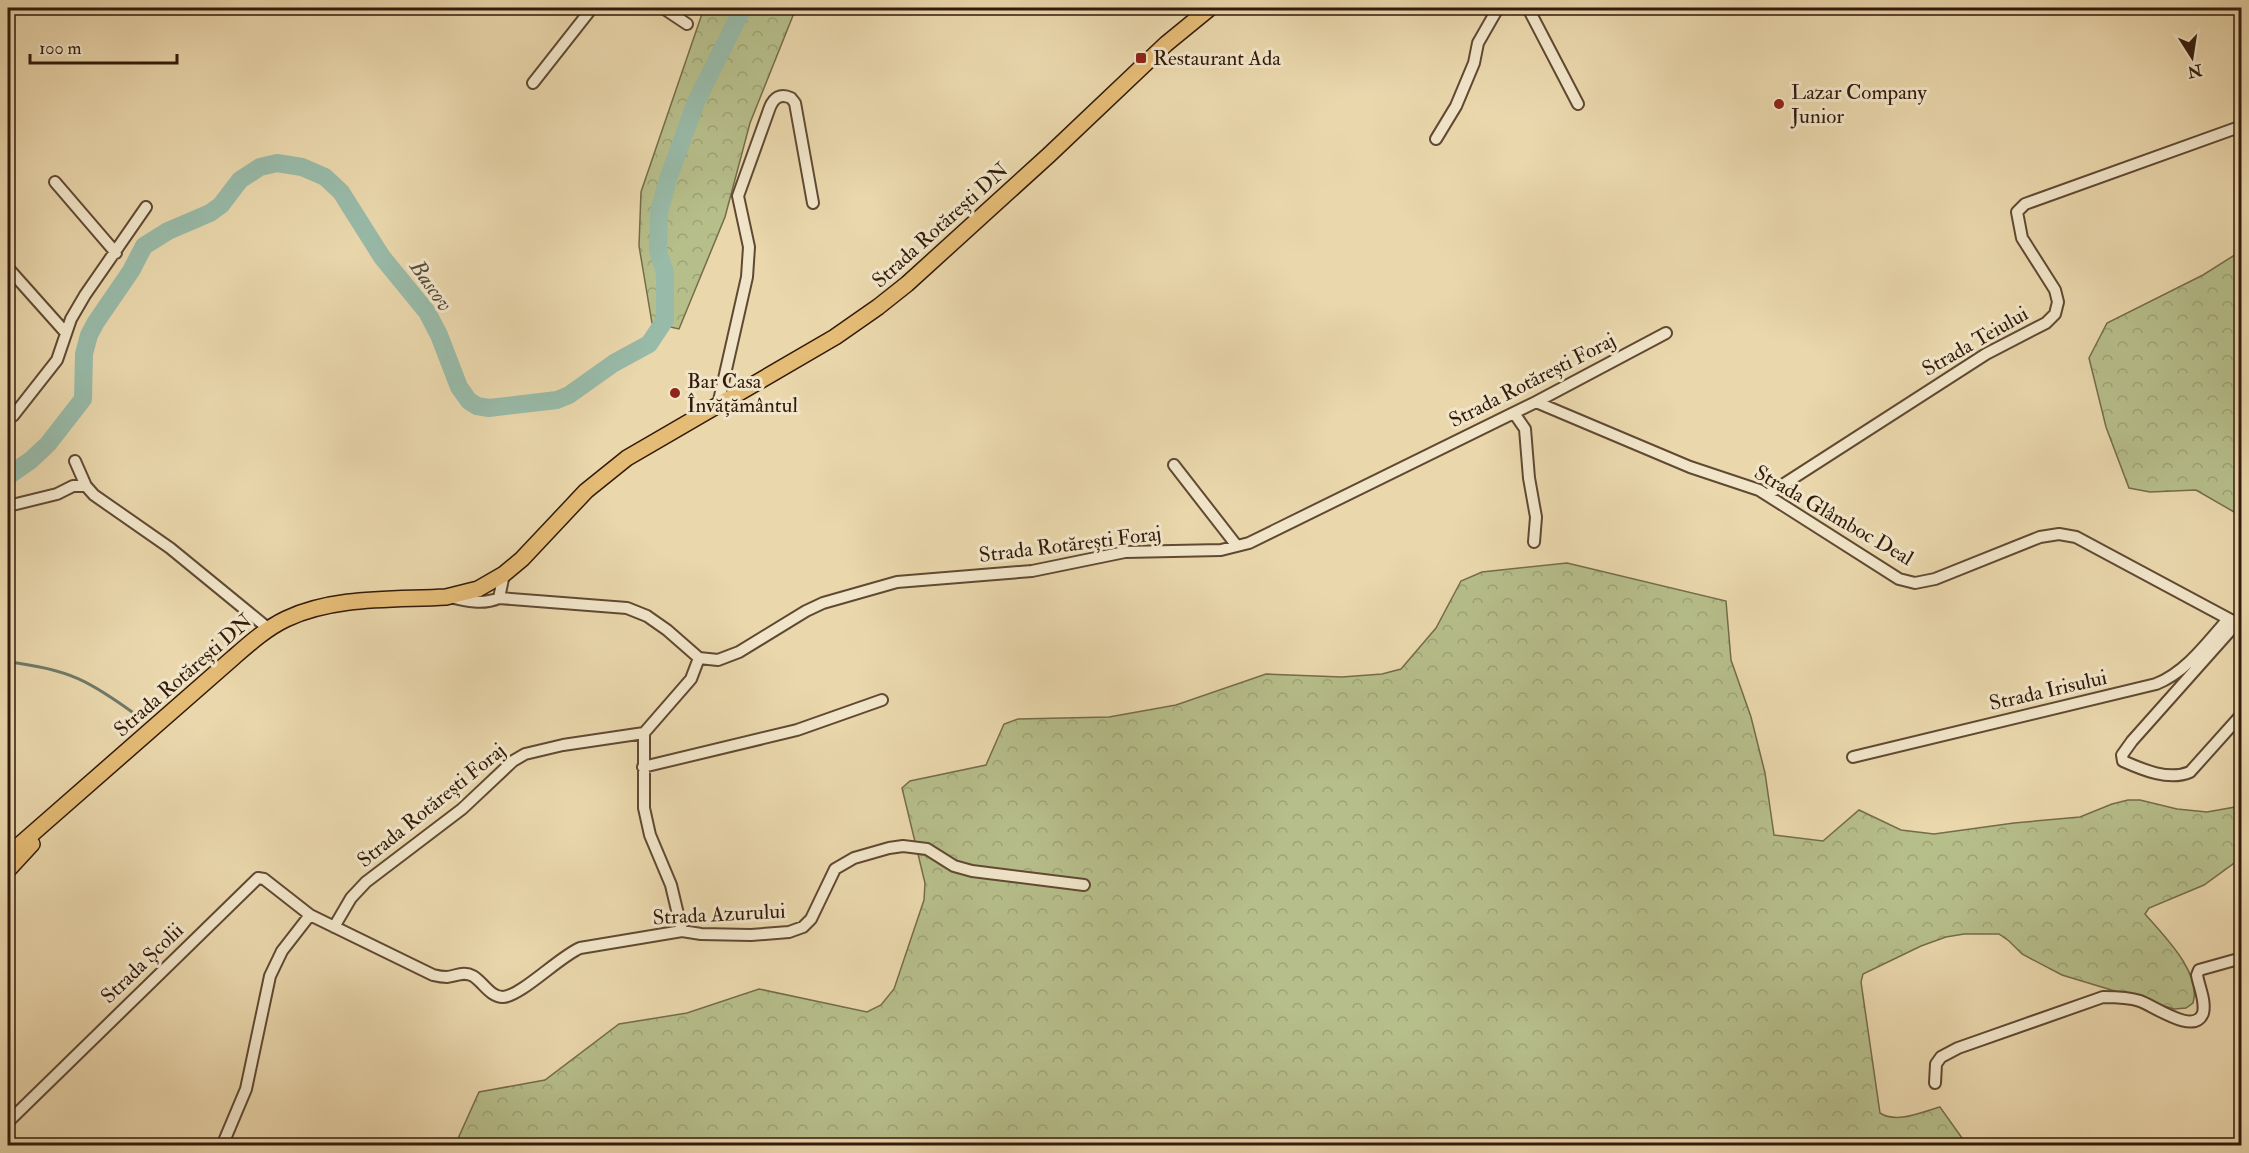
<svg xmlns="http://www.w3.org/2000/svg" width="2249" height="1153" font-family="'IM FELL Double Pica',serif">
  <defs>
    <pattern id="forest-crowns" width="20" height="18" patternUnits="userSpaceOnUse" patternTransform="scale(1.5)"><rect width="20" height="18" fill="#b6be8a"/><path d="M2 6a3 3 0 1 1 6 0M12 15a3 3 0 1 1 6 0" fill="none" stroke="#9da376"/></pattern>
  </defs>
  <rect width="100%" height="100%" fill="#ead7ac"/>
  <filter id="stains"><feTurbulence type="fractalNoise" baseFrequency=".00333" numOctaves="4"/><feColorMatrix values="0 0 0 0 .2 0 0 0 0 .09 0 0 0 0 .02 0 0 0 .5 -.17"/></filter>
  <radialGradient id="worn" r=".72"><stop offset=".6" stop-color="#630" stop-opacity="0"/><stop offset="1" stop-color="#630" stop-opacity=".3"/></radialGradient>
  <path fill="url(#forest-crowns)" stroke="#746c4a" stroke-width="1.5" d="M704 8H796L750 123 725 217 679 329 652 323 639 246 641 192Z
    M2241 251V516L2196 490 2150 492 2129 488 2106 427 2089 358 2107 323 2203 275Z
    M1567 563 1726 601 1731 660 1751 717 1765 773 1774 835 1823 841 1859 810 1901 830 1934 834 2014 823 2080 817 2112 804 2128 800H2140L2177 809 2207 812 2241 806V858L2204 885 2149 908 2145 914C2164 936 2202 973 2193 1003L2186 1008 2174 1009 2062 975 2022 954 2009 941 1999 934H1964L1946 937 1921 946 1863 974 1861 982 1880 1113C1897 1124 1921 1112 1940 1107L1967 1145 452 1146 456 1143 479 1092 545 1080 619 1024 687 1013 759 989 867 1012 881 1005 894 989 924 900 925 883 902 788 910 781 986 765 1004 724 1018 719 1109 717 1176 705 1266 674 1342 677 1382 674 1401 669 1436 628 1461 581 1482 572Z"/>
  <g fill="none" stroke-linecap="round" stroke-linejoin="round">
    <path stroke="#6f7a69" stroke-width="3" d="M8 662C69 669 90 681 139 717"/>
    <path stroke="#98baa8" stroke-width="18" d="M8 476 31 460 48 444 83 399 84 354 89 335 96 322 131 271 144 246 168 231 210 213 221 205 240 180 260 167 277 163 302 167 325 177 341 192 382 257 427 312 439 335 459 387 469 401 477 406 489 408 557 400 569 395 614 363 649 344 665 320V273L658 251 659 212 669 176 696 102 743 8"/>
    <g stroke="#604933" stroke-width="14">
      <path id="minor" d="M663 8 687 24
        M1528 8 1578 104
        M533 83 592 8
        M1436 139 1456 106 1474 63 1478 43 1498 8
        M55 182 116 253
        M8 268 66 333
        M1536 402 1690 467 1759 490 1899 579 1915 583 1935 579 2040 537 2059 534 2076 537 2242 626
        M718 405 747 277 749 247 738 196 770 107C774 98 780 93 791 98L795 103 813 203
        M1514 413 1525 429 1529 478 1536 517 1534 542
        M8 416H13L57 360 71 319 85 295 146 207
        M75 461 86 486 94 495 170 548 269 629
        M1174 465 1237 546
        M1767 495 1986 354 2046 323 2055 314 2058 302 2055 290 2022 238 2017 212 2025 204 2242 126
        M8 506 57 494 73 486H86
        M449 597C466 601 483 605 499 598L627 608 647 616 667 630 699 658 718 660 739 652 806 611 823 603 897 582 1032 571 1125 552 1221 550 1249 543 1536 402 1666 333
        M499 598 504 574
        M2237 623 2132 741 2122 755 2123 761C2143 770 2169 781 2190 772L2242 714
        M644 733V808L650 835 671 885 682 931
        M1853 757 2156 684C2186 672 2207 643 2228 619
        M643 767 797 730 882 700
        M334 927 351 898 366 882 462 809 513 761 525 754 563 745 644 733 691 679 699 658
        M1935 1083 1936 1064 1941 1057 1958 1048 2103 997C2115 997 2128 997 2140 1001 2154 1006 2195 1036 2203 1013 2206 1001 2199 987 2197 975L2199 970 2242 958
        M8 1122 258 878 264 879 310 915 433 975C437 976 442 977 447 977 456 976 464 971 473 976 483 982 490 997 503 997 521 996 559 957 580 948L682 931 701 934 751 935 789 932 803 927 811 919 835 869 854 858 889 848 903 846 927 849 954 866 972 871 1084 885
        M222 1146 246 1089 270 976 282 951 310 915"/>
    </g>
    <g stroke="#321a0b" stroke-width="18">
      <path id="highway" d="M8 855 234 657C250 643 267 628 286 619 334 596 394 600 446 597L478 589 504 574 522 559 586 491 627 458 835 337 878 307 907 284 1049 155 1166 44 1210 8
        M8 870 32 844"/>
    </g>
    <use href="#minor" stroke="#f1e5c9" stroke-width="10"/>
    <use href="#highway" stroke="#e5bc76" stroke-width="15"/>
  </g>
  <g fill="#8f2418" stroke="#f1e5c9" stroke-width="2">
    <rect x="1135" y="52" width="12" height="12" rx="3"/>
    <circle cx="1779" cy="104" r="6"/>
    <circle cx="675" cy="393" r="6"/>
  </g>
  <g text-anchor="middle" stroke-width="6" stroke-linejoin="round" paint-order="stroke">
    <g font-size="21" fill="#321a0b" stroke="#f1e5c9" text-anchor="start">
      <text x="1153" y="65">Restaurant Ada</text>
      <text x="1791" y="99">Lazar Company<tspan x="1791" dy="24">Junior</tspan></text>
      <text x="687" y="388">Bar Casa<tspan x="687" dy="24">Învățământul</tspan></text>
    </g>
    <g font-size="21" fill="#321a0b" stroke="#f1e5c9">
      <text transform="translate(940 225) rotate(-42)" y="7">Strada Rotărești DN</text>
      <text transform="translate(1975 341) rotate(-30)" y="7">Strada Teiului</text>
      <text transform="translate(1532 380) rotate(-27)" y="7">Strada Rotărești Foraj</text>
      <text transform="translate(1834 515) rotate(30)" y="7">Strada Glâmboc Deal</text>
      <text transform="translate(1070 544) rotate(-7)" y="7">Strada Rotărești Foraj</text>
      <text transform="translate(183 675) rotate(-41)" y="7">Strada Rotărești DN</text>
      <text transform="translate(2048 690) rotate(-13)" y="7">Strada Irisului</text>
      <text transform="translate(431 805) rotate(-39)" y="7">Strada Rotărești Foraj</text>
      <text transform="translate(719 914) rotate(-3)" y="7">Strada Azurului</text>
      <text transform="translate(142 963) rotate(-44)" y="7">Strada Școlii</text>
    </g>
    <g font-size="22" font-style="italic" fill="#514a3a" stroke="#f1e5c9">
      <text transform="translate(432 285) rotate(55)" y="8">Bascov</text>
    </g>
  </g>
  <rect width="2249" height="1153" fill="none" stroke="#ead7ac" stroke-width="30"/>
  <rect x="9" y="9" width="2231" height="1135" fill="none" stroke="#321a0b" stroke-width="3"/>
  <rect x="15" y="15" width="2219" height="1123" fill="none" stroke="#321a0b" stroke-width="1.5"/>
  <g transform="translate(2192 57) rotate(168)" stroke="#f1e5c9" stroke-width="4.5" paint-order="stroke">
  <path d="M0-4.5L10 22L0 15L-10 22Z" fill="#321a0b"/>
  <text y="-9" font-size="16" font-weight="bold" text-anchor="middle" fill="#321a0b">N</text>
  </g>
  <path d="M30 54v9h147v-9" fill="none" stroke="#321a0b" stroke-width="3"/>
  <text x="39" y="54" font-size="18" fill="#321a0b" stroke="#f1e5c9" stroke-width="4.5" paint-order="stroke">100 m</text>
  <rect width="100%" height="100%" filter="url(#stains)"/>
  <rect width="100%" height="100%" fill="url(#worn)"/>
</svg>
